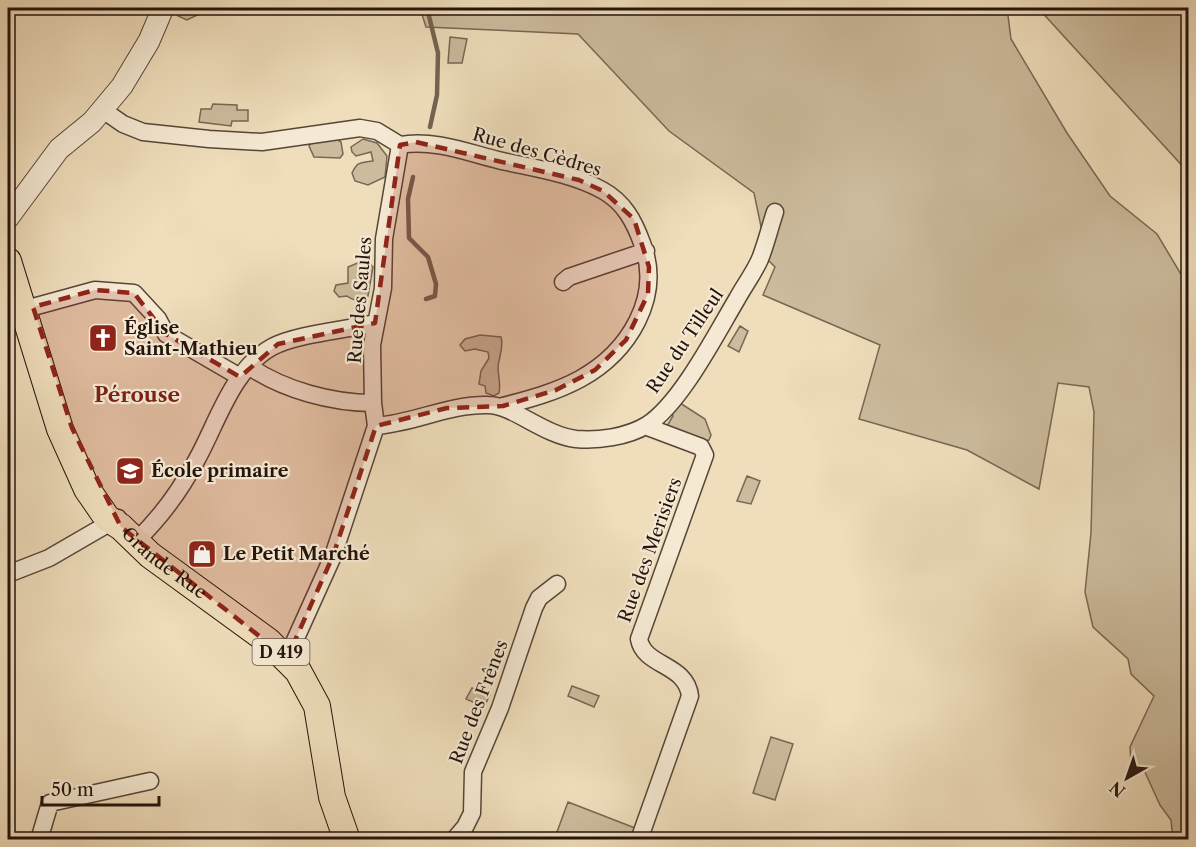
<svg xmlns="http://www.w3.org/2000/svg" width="1196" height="847" font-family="'Libre Caslon Text',serif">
  <rect width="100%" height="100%" fill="#efddbb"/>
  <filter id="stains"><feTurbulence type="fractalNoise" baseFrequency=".00333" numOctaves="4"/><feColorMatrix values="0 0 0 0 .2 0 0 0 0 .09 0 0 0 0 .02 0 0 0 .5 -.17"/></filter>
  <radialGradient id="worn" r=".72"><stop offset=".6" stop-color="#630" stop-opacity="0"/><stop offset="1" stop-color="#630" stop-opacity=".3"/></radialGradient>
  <path fill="#ccbb9d" stroke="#786754" stroke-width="1.5" d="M175 8H223L215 12 210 9 187 20 178 16Z
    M420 8H1007L1011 39 1067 133 1110 196 1157 234 1188 286V839H1173L1171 820 1160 805 1144 770 1131 763 1130 747 1154 696 1131 674 1128 659 1093 627 1085 592 1091 533 1094 412 1089 387 1058 383 1039 489 967 450 859 419 880 345 763 295 775 267 768 260 754 193 669 131 578 34 426 27Z
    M1038 8H1188V172Z
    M450 37 467 39 462 63H448Z
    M213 104 237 105V110H248V121H232L231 126 199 122 201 109H211Z
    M333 137 341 142 343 154 340 158 314 157 309 146 312 141Z
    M363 139 377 143 387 156 385 177 368 185 355 181 352 173C358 161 360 163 373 161L371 152 356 156 352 152 351 147Z
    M360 262H368L373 267 368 296C363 303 354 301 347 296L339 297 334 291 336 285 348 283V267Z
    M740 326 748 331 739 352 728 346Z
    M480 335 501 337C504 347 499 357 498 367 498 376 501 384 499 393L494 396 486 393 485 386 479 384 481 371 489 358 488 352 475 349 465 351 460 345 465 339Z
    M680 403 705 419 711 435 709 440 705 441 667 426 673 416 670 409Z
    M747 476 760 481 751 504 737 501Z
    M572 686 599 696 594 707 568 696Z
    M472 688 490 695 484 707 466 699Z
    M771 737 793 744 775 800 753 793Z
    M568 802 635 828 631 839 554 840Z"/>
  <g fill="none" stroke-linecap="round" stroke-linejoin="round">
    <path stroke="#746352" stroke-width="4.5" d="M427 8 438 53 437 95 430 127
      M413 177 408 199 409 238 428 257 436 284 435 296 426 299"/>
    <g stroke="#564638" stroke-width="19">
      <path id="minor" d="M103 110 123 124 143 132 209 139 262 142 360 128 377 131 400 145
        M400 145C433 139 466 152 498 160 532 168 571 173 602 190 624 202 634 221 642 243 663 297 629 352 580 379 556 392 530 399 503 406
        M563 282 569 277 646 251
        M33 307 95 290 134 293 158 319 166 334 240 377
        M250 367C284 390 332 403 373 403
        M376 426C415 423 449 404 488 405 513 405 543 435 576 439 598 441 627 437 647 425 681 403 716 334 737 299 744 286 754 273 760 259 766 244 770 227 775 212
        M136 541C161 517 180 491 196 461 217 424 232 369 272 347 296 334 346 330 375 323
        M8 574 49 558 118 518
        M287 658 333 556 376 426 373 403 372 345 383 288 384 239 400 145
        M39 840 50 803 150 781
        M454 840 465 827 472 813 473 772 500 708 534 608 539 598 557 584
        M639 840 690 696C686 663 644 667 639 639L705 455 701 447 645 426"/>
    </g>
    <g stroke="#564638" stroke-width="23">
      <path id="tertiary" d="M8 218 59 149 92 122 122 86 149 41 163 8"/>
    </g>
    <g stroke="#23130c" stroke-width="28">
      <g id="primary">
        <path id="s1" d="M8 261 60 429 87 489 107 518 121 527 150 555 268 641 298 671 317 706 332 797 347 840"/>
      </g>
    </g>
    <use href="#minor" stroke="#f5e9d3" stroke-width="16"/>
    <use href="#tertiary" stroke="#f5e9d3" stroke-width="21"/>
    <use href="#primary" stroke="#efddbb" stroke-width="26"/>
  </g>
  <path fill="#8f2418" fill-opacity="0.2" stroke="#8f2418" stroke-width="4.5" stroke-dasharray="12 8" stroke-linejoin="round" d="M416 142 579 180 603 191 634 219 649 267 648 294 626 340 595 370 556 390 503 406 447 408 376 426 333 556 287 658 121 527 72 428 33 307 95 290 134 293 166 334 240 377 278 344 375 323 400 145Z"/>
  <defs>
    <g id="church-square" transform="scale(1.5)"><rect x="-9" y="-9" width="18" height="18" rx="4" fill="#8f2418" stroke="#f5e9d3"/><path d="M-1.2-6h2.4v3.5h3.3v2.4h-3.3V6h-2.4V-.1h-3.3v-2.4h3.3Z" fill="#fff"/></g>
    <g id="school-square" transform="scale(1.5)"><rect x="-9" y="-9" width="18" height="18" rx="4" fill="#8f2418" stroke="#f5e9d3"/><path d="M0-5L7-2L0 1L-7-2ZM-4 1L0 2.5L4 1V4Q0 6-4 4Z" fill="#fff"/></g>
    <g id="shop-square" transform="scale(1.5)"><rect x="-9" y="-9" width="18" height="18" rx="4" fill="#8f2418" stroke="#f5e9d3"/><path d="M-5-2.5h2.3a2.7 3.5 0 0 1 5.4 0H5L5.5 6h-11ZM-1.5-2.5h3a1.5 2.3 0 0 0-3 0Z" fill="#fff"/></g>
  </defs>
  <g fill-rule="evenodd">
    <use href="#church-square" x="103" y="338"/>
    <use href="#school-square" x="130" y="471"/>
    <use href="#shop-square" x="202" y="554"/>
  </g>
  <g text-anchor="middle" stroke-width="4.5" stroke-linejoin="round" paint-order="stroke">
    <rect fill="#f5e9d3" stroke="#625348" stroke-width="1.5" x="252.5" y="639" width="57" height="26" rx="4.5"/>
    <g font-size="16" font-weight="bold" fill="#23130c">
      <text x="281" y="658">D 419</text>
    </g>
    <g font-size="18" fill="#23130c" stroke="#f5e9d3">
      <text transform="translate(537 152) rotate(16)" y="6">Rue des Cèdres</text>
      <text transform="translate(360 300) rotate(-85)" y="6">Rue des Saules</text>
      <text transform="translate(685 341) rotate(-56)" y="6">Rue du Tilleul</text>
      <text transform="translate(650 550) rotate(-70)" y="6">Rue des Merisiers</text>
      <text dy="6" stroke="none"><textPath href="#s1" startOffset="350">Grande Rue</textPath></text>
      <text transform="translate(479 702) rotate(-69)" y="6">Rue des Frênes</text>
    </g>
    <g font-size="18" font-weight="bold" fill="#23130c" stroke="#f5e9d3" text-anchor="start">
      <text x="124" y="334">Église<tspan x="124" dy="21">Saint-Mathieu</tspan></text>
      <text x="151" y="477">École primaire</text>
      <text x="223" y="560">Le Petit Marché</text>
    </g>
    <g font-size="21" font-weight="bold" fill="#7a1f14" stroke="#f5e9d3">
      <text x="137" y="402">Pérouse</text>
    </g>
  </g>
  <rect width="1196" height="847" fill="none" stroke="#efddbb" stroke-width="30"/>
  <rect x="9" y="9" width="1178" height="829" fill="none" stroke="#23130c" stroke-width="3"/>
  <rect x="15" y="15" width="1166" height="817" fill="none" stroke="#23130c" stroke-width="1.5"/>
  <g transform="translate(1127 778) rotate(220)" stroke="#f5e9d3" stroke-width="4.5" paint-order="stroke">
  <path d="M0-4.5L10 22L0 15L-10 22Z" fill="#23130c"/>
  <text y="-9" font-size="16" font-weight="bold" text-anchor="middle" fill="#23130c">N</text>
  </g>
  <path d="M42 796v9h117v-9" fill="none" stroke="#23130c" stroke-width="3"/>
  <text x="51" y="796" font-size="18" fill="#23130c" stroke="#f5e9d3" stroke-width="4.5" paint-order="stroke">50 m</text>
  <rect width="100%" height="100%" filter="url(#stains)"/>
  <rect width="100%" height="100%" fill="url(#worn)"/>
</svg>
